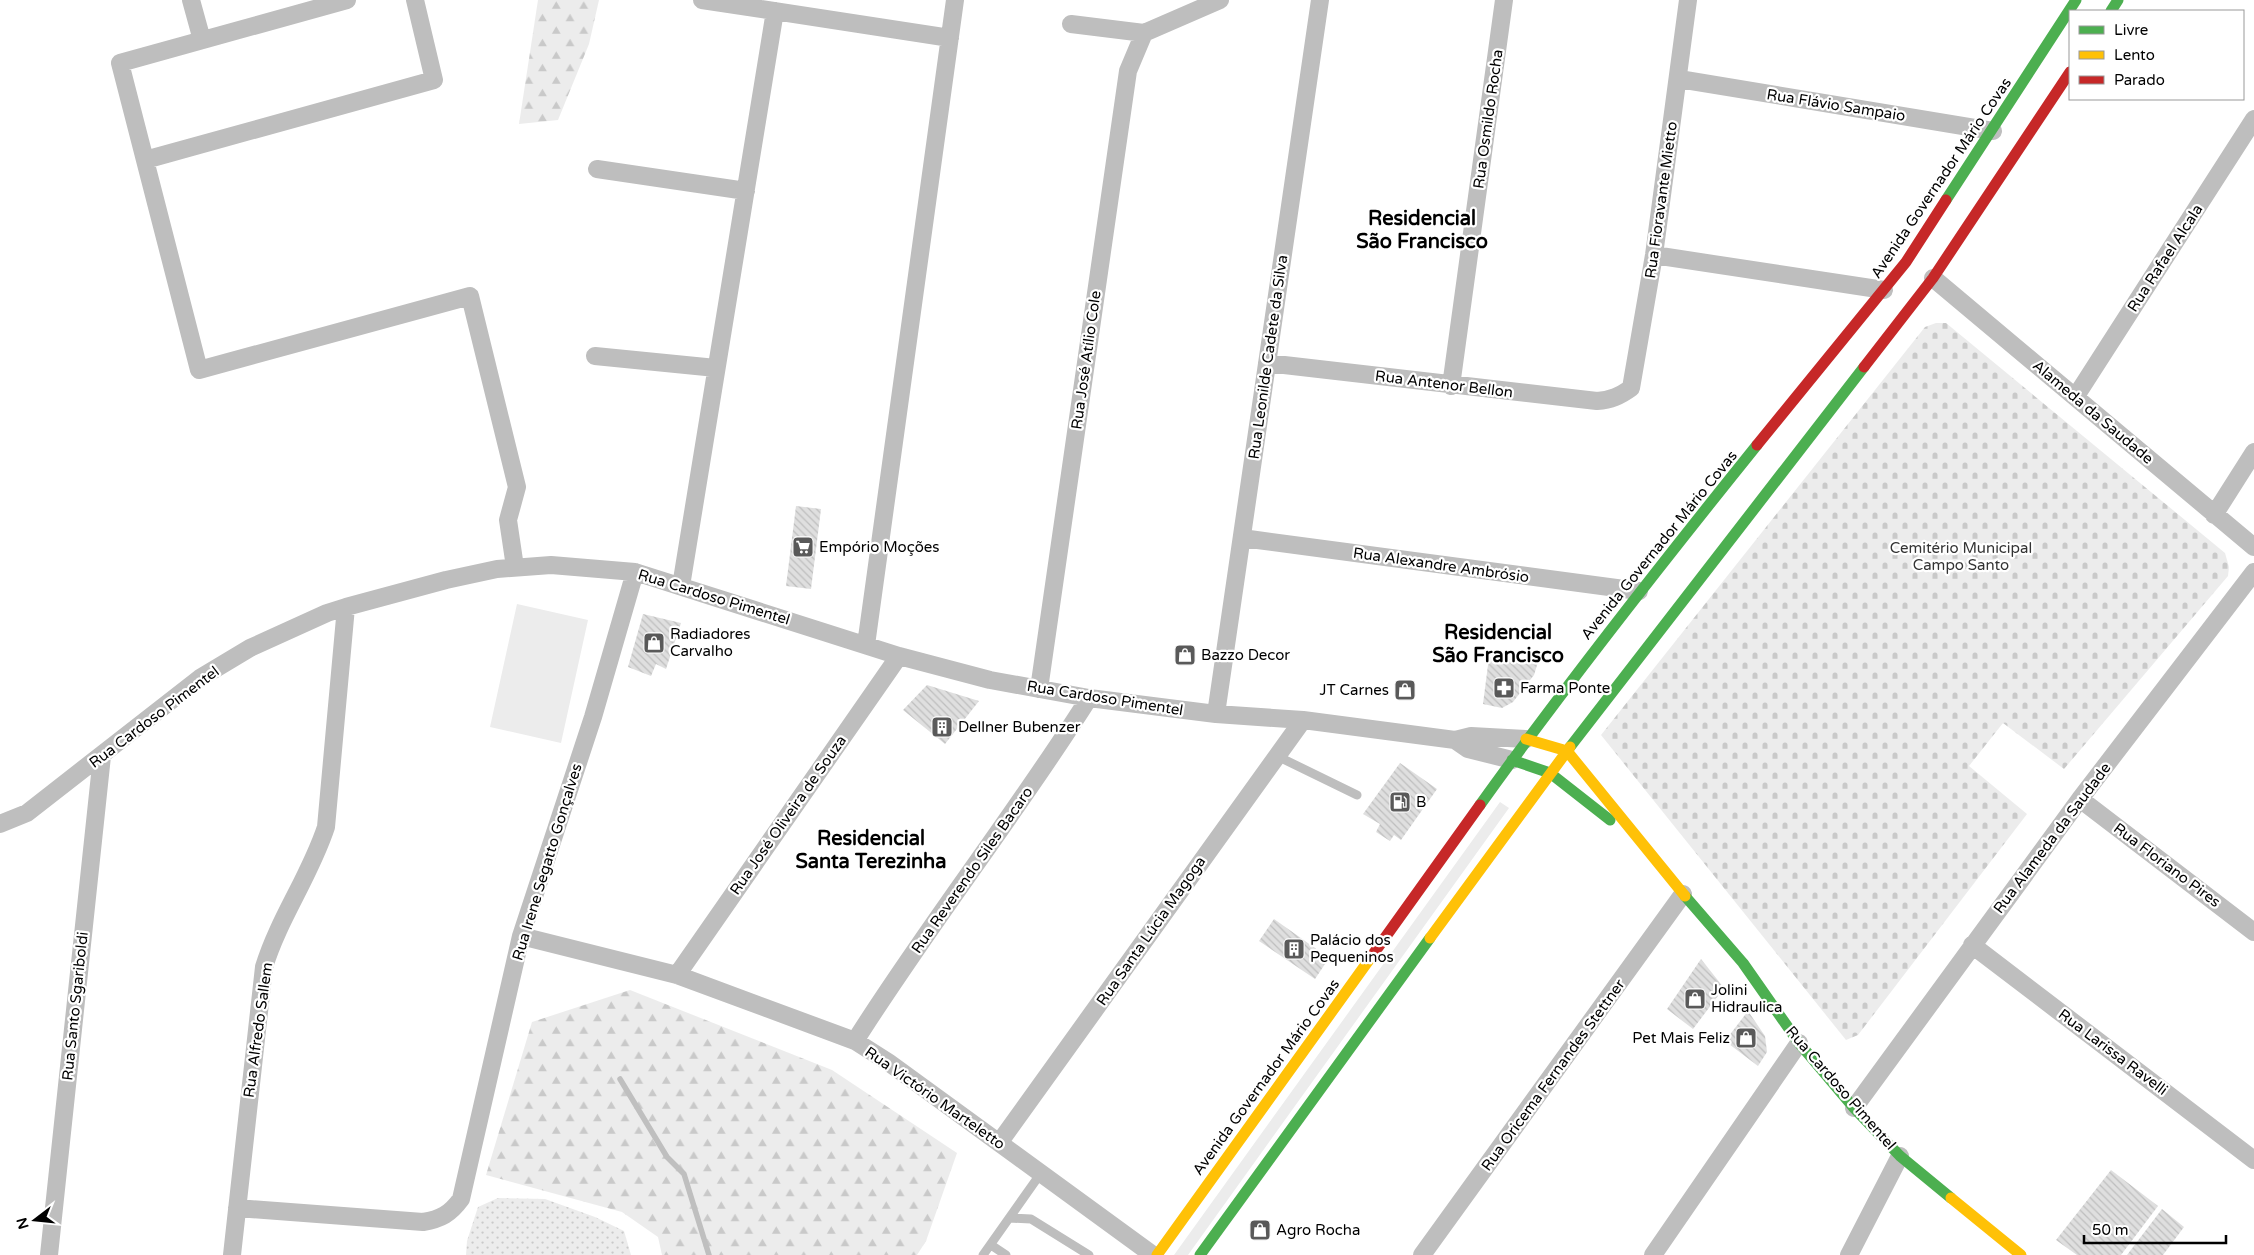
<svg xmlns="http://www.w3.org/2000/svg" width="2254" height="1255" font-family="'Varela Round',sans-serif">
  <defs>
    <pattern id="forest-firs" width="22" height="20" patternUnits="userSpaceOnUse" patternTransform="scale(1.25)"><rect width="22" height="20" fill="#ececec"/><path d="M5 1l3.5 6h-7zM16 11l3.5 6h-7z" fill="#c9c9c9"/></pattern>
    <pattern id="cemetery-stones" width="16" height="16" patternUnits="userSpaceOnUse" patternTransform="scale(1.25)"><rect width="16" height="16" fill="#ececec"/><path d="M2 7V4a2 2 0 0 1 4 0v3zM10 15v-3a2 2 0 0 1 4 0v3z" fill="#c9c9c9"/></pattern>
    <pattern id="park-dots" width="8" height="8" patternUnits="userSpaceOnUse" patternTransform="scale(1.25)"><rect width="8" height="8" fill="#ececec"/><path d="M2 2h.1M6 6h.1" fill="none" stroke="#c9c9c9" stroke-width="1.8" stroke-linecap="round"/></pattern>
    <pattern id="building-back-hatch" width="6" height="6" patternUnits="userSpaceOnUse" patternTransform="scale(1.25)"><rect width="6" height="6" fill="#dfdfdf"/><path d="M-1 5l2 2M0 0l6 6M5-1l2 2" fill="none" stroke="#bebebe"/></pattern>
  </defs>
  <rect width="100%" height="100%" fill="#fff"/>
  <path fill="#ececec" d="M517 604 588 620 561 743 490 727Z
    M1500 802 1509 808 1188 1255H1174Z"/>
  <path fill="url(#forest-firs)" d="M538 0H599L589 44 558 120 519 124Z
    M630 990 832 1070 957 1153 926 1241 917 1255H662L658 1237 622 1212 486 1175 532 1022Z"/>
  <path fill="url(#cemetery-stones)" d="M1936 323H1946L2225 553 2229 567 2228 576 2064 769 2003 723 1969 766 2027 814 1858 1035 1846 1040 1601 735 1925 327Z"/>
  <path fill="url(#park-dots)" d="M498 1198 545 1199 595 1217 624 1231 631 1255H466L467 1241 478 1207Z"/>
  <g fill="none" stroke-linecap="round" stroke-linejoin="round">
    <path stroke="#bfbfbf" stroke-width="5.5" d="M620 1079 667 1157 684 1174 709 1255"/>
  </g>
  <path fill="url(#building-back-hatch)" d="M796 506 821 509 811 589 786 586Z
    M643 614 681 623 666 669 656 664 651 676 628 667Z
    M1489 657 1538 662 1534 675 1513 702 1502 708 1483 704Z
    M927 685 979 701 945 744 903 710Z
    M1400 763 1437 789 1401 840 1394 835 1390 841 1376 832 1380 824 1363 814Z
    M1274 919 1329 958 1315 979 1259 941Z
    M1701 959 1724 988 1693 1029 1667 1009Z
    M1748 1011 1765 1036 1767 1052 1758 1066 1725 1041Z
    M2111 1170 2158 1206 2121 1255H2077L2056 1240Z
    M2162 1209 2184 1227 2163 1255H2127Z"/>
  <g fill="none" stroke-linecap="round" stroke-linejoin="round">
    <path stroke="#bebebe" stroke-width="9" d="M1277 756 1357 795
      M1009 1218 1031 1219 1089 1255
      M991 1245 1006 1255
      M983 1255 1041 1173"/>
    <path stroke="#bebebe" stroke-width="18" d="M191 0 202 40
      M347 0 120 63 199 370 470 296 517 487 508 520 515 567
      M702 0 950 38
      M1071 24 1144 33 1220 0
      M1679 79 1993 131
      M145 160 434 80 415 0
      M597 169 746 191
      M1654 255 1884 290
      M1933 278 2254 547
      M595 356 716 368
      M1267 363 1597 401C1611 400 1620 396 1631 388L1654 255 1688 0
      M1451 386 1504 0
      M2076 396 2254 119
      M2214 515 2254 452
      M1242 538 1639 591
      M681 586 775 11
      M866 645 955 0
      M1039 689 1128 71 1144 33
      M1216 714 1320 0
      M1455 740 1468 749 1512 760
      M2080 799 2254 932
      M0 824 27 813 200 678 250 648 327 613 346 607 446 580 497 569 551 565 635 572 899 656 990 680 1089 698 1216 714 1303 720 1455 740 1471 736 1526 739
      M521 936 677 975 855 1041 888 1062 1153 1255
      M1972 945 2254 1160
      M677 975 899 656
      M855 1041C929 924 1015 815 1089 698
      M1854 1108 2080 799 2254 572
      M999 1143 1303 720
      M237 1208 423 1222C441 1219 450 1214 461 1199L521 936 593 717 635 572
      M49 1255 102 756
      M232 1255 264 967C279 918 310 876 326 827L346 607
      M1422 1255 1683 894
      M1653 1255 1799 1043
      M1849 1255 1900 1156"/>
    <path stroke="#4caf50" stroke-width="11" d="M2111 11 2118 0
      M1946 200 2076 0
      M1570 747 1864 367
      M1512 760 1550 773 1610 820
      M1480 805C1568 682 1662 563 1757 445
      M1685 896 1743 963 1799 1043 1854 1108 1900 1156 1951 1198
      M1200 1255 1430 938"/>
    <path stroke="#ffc107" stroke-width="11" d="M1526 739 1567 751 1685 896
      M1430 938 1570 747
      M1951 1198 2021 1255
      M1157 1255 1374 953"/>
    <path stroke="#c62828" stroke-width="11" d="M1864 367 1933 278 2070 72
      M1757 445 1906 262 1946 200
      M1374 953 1480 805"/>
  </g>
  <defs>
    <g id="supermarket-square" transform="scale(1.125)"><rect x="-9" y="-9" width="18" height="18" rx="4" fill="#595959" stroke="#fff"/><path d="M-6-5.5h2.5l.6 2H6L4.5 2H-2.5L-4.4-4H-6ZM-1.5 3.2a1.3 1.3 0 1 0 .1 0ZM3 3.2a1.3 1.3 0 1 0 .1 0Z" fill="#fff"/></g>
    <g id="shop-square" transform="scale(1.125)"><rect x="-9" y="-9" width="18" height="18" rx="4" fill="#595959" stroke="#fff"/><path d="M-5-2.5h2.3a2.7 3.5 0 0 1 5.4 0H5L5.5 6h-11ZM-1.5-2.5h3a1.5 2.3 0 0 0-3 0Z" fill="#fff"/></g>
    <g id="pharmacy-square" transform="scale(1.125)"><rect x="-9" y="-9" width="18" height="18" rx="4" fill="#595959" stroke="#fff"/><path d="M-2-6h4v4h4v4h-4v4h-4v-4h-4v-4h4Z" fill="#fff"/></g>
    <g id="building-square" transform="scale(1.125)"><rect x="-9" y="-9" width="18" height="18" rx="4" fill="#595959" stroke="#fff"/><path d="M-4-6H4V6H1V3H-1V6H-4ZM-2.5-4.3h1.7v1.8h-1.7ZM.8-4.3h1.7v1.8H.8ZM-2.5-1h1.7V.8h-1.7ZM.8-1h1.7V.8H.8Z" fill="#fff"/></g>
    <g id="fuel-square" transform="scale(1.125)"><rect x="-9" y="-9" width="18" height="18" rx="4" fill="#595959" stroke="#fff"/><path d="M-5.5-6h7V0h2V4h1.3V-2.5L3-4.5l.8-.8L6-3V5H2.5V1h-1V6h-7ZM-4.2-4.7v3.2H.2V-4.7Z" fill="#fff"/></g>
  </defs>
  <g fill-rule="evenodd">
    <use href="#supermarket-square" x="803" y="547"/>
    <use href="#shop-square" x="654" y="643"/>
    <use href="#shop-square" x="1185" y="655"/>
    <use href="#pharmacy-square" x="1504" y="688"/>
    <use href="#shop-square" x="1405" y="690"/>
    <use href="#building-square" x="942" y="727"/>
    <use href="#fuel-square" x="1400" y="802"/>
    <use href="#building-square" x="1294" y="949"/>
    <use href="#shop-square" x="1695" y="999"/>
    <use href="#shop-square" x="1746" y="1038"/>
    <use href="#shop-square" x="1260" y="1230"/>
  </g>
  <g text-anchor="middle" stroke-width="4.5" stroke-linejoin="round" paint-order="stroke">
    <g font-size="15" fill="#000" stroke="#fff">
      <text transform="translate(1836 105) rotate(9)" y="5">Rua Flávio Sampaio</text>
      <text transform="translate(1488 119) rotate(-82)" y="5">Rua Osmildo Rocha</text>
      <text transform="translate(1941 178) rotate(-56)" y="5">Avenida Governador Mário Covas</text>
      <text transform="translate(1661 200) rotate(-82)" y="5">Rua Fioravante Mietto</text>
      <text transform="translate(2165 258) rotate(-57)" y="5">Rua Rafael Alcala</text>
      <text transform="translate(1268 357) rotate(-82)" y="5">Rua Leonilde Cadete da Silva</text>
      <text transform="translate(1086 360) rotate(-82)" y="5">Rua José Atílio Cole</text>
      <text transform="translate(1444 384) rotate(7)" y="5">Rua Antenor Bellon</text>
      <text transform="translate(2093 412) rotate(40)" y="5">Alameda da Saudade</text>
      <text transform="translate(1659 545) rotate(-51)" y="5">Avenida Governador Mário Covas</text>
      <text transform="translate(1441 565) rotate(8)" y="5">Rua Alexandre Ambrósio</text>
      <text transform="translate(714 597) rotate(17)" y="5">Rua Cardoso Pimentel</text>
      <text transform="translate(1105 698) rotate(9)" y="5">Rua Cardoso Pimentel</text>
      <text transform="translate(154 717) rotate(-37)" y="5">Rua Cardoso Pimentel</text>
      <text transform="translate(788 815) rotate(-55)" y="5">Rua José Oliveira de Souza</text>
      <text transform="translate(2052 838) rotate(-53)" y="5">Rua Alameda da Saudade</text>
      <text transform="translate(547 862) rotate(-73)" y="5">Rua Irene Segatto Gonçalves</text>
      <text transform="translate(2167 865) rotate(37)" y="5">Rua Floriano Pires</text>
      <text transform="translate(972 870) rotate(-55)" y="5">Rua Reverendo Siles Bacaro</text>
      <text transform="translate(1151 931) rotate(-55)" y="5">Rua Santa Lúcia Magoga</text>
      <text transform="translate(75 1006) rotate(-84)" y="5">Rua Santo Sgariboldi</text>
      <text transform="translate(258 1030) rotate(-82)" y="5">Rua Alfredo Sallem</text>
      <text transform="translate(2113 1052) rotate(37)" y="5">Rua Larissa Ravelli</text>
      <text transform="translate(1553 1075) rotate(-54)" y="5">Rua Oricema Fernandes Stettner</text>
      <text transform="translate(1266 1077) rotate(-54)" y="5">Avenida Governador Mário Covas</text>
      <text transform="translate(1841 1088) rotate(49)" y="5">Rua Cardoso Pimentel</text>
      <text transform="translate(935 1098) rotate(35)" y="5">Rua Victório Marteletto</text>
    </g>
    <g font-size="15" fill="#000" stroke="#fff" text-anchor="start">
      <text x="819" y="552">Empório Moções</text>
      <text x="670" y="639">Radiadores<tspan x="670" dy="17">Carvalho</tspan></text>
      <text x="1201" y="660">Bazzo Decor</text>
      <text x="1520" y="693">Farma Ponte</text>
      <text x="1389" y="695" text-anchor="end">JT Carnes</text>
      <text x="958" y="732">Dellner Bubenzer</text>
      <text x="1416" y="807">B</text>
      <text x="1310" y="945">Palácio dos<tspan x="1310" dy="17">Pequeninos</tspan></text>
      <text x="1711" y="995">Jolini<tspan x="1711" dy="17">Hidraulica</tspan></text>
      <text x="1730" y="1043" text-anchor="end">Pet Mais Feliz</text>
      <text x="1276" y="1235">Agro Rocha</text>
    </g>
    <g font-size="15" fill="#333" stroke="#fff">
      <text x="1961" y="553">Cemitério Municipal<tspan x="1961" dy="17">Campo Santo</tspan></text>
    </g>
    <g font-size="20" font-weight="bold" fill="#000" stroke="#fff">
      <text x="1422" y="225">Residencial<tspan x="1422" dy="23">São Francisco</tspan></text>
      <text x="1498" y="639">Residencial<tspan x="1498" dy="23">São Francisco</tspan></text>
      <text x="871" y="845">Residencial<tspan x="871" dy="23">Santa Terezinha</tspan></text>
    </g>
  </g>
  <rect x="2069" y="10" width="175" height="90" fill="#ffffff" stroke="#999999"/>
  <rect x="2079" y="26" width="25" height="8" fill="#4caf50" stroke="#999999"/>
  <text x="2114" y="35" font-size="15" fill="#000000">Livre</text>
  <rect x="2079" y="51" width="25" height="8" fill="#ffc107" stroke="#999999"/>
  <text x="2114" y="60" font-size="15" fill="#000000">Lento</text>
  <rect x="2079" y="76" width="25" height="8" fill="#c62828" stroke="#999999"/>
  <text x="2114" y="85" font-size="15" fill="#000000">Parado</text>
  <g transform="translate(35 1220) rotate(254)" stroke="#ffffff" stroke-width="4" paint-order="stroke">
  <path d="M0-4L9 19L0 12L-9 19Z" fill="#000000"/>
  <text y="-8" font-size="14" font-weight="bold" text-anchor="middle" fill="#000000">N</text>
  </g>
  <path d="M2084 1235v8h142v-8" fill="none" stroke="#000000" stroke-width="2.5"/>
  <text x="2092" y="1235" font-size="15" fill="#000000" stroke="#ffffff" stroke-width="4" paint-order="stroke">50 m</text>
</svg>
